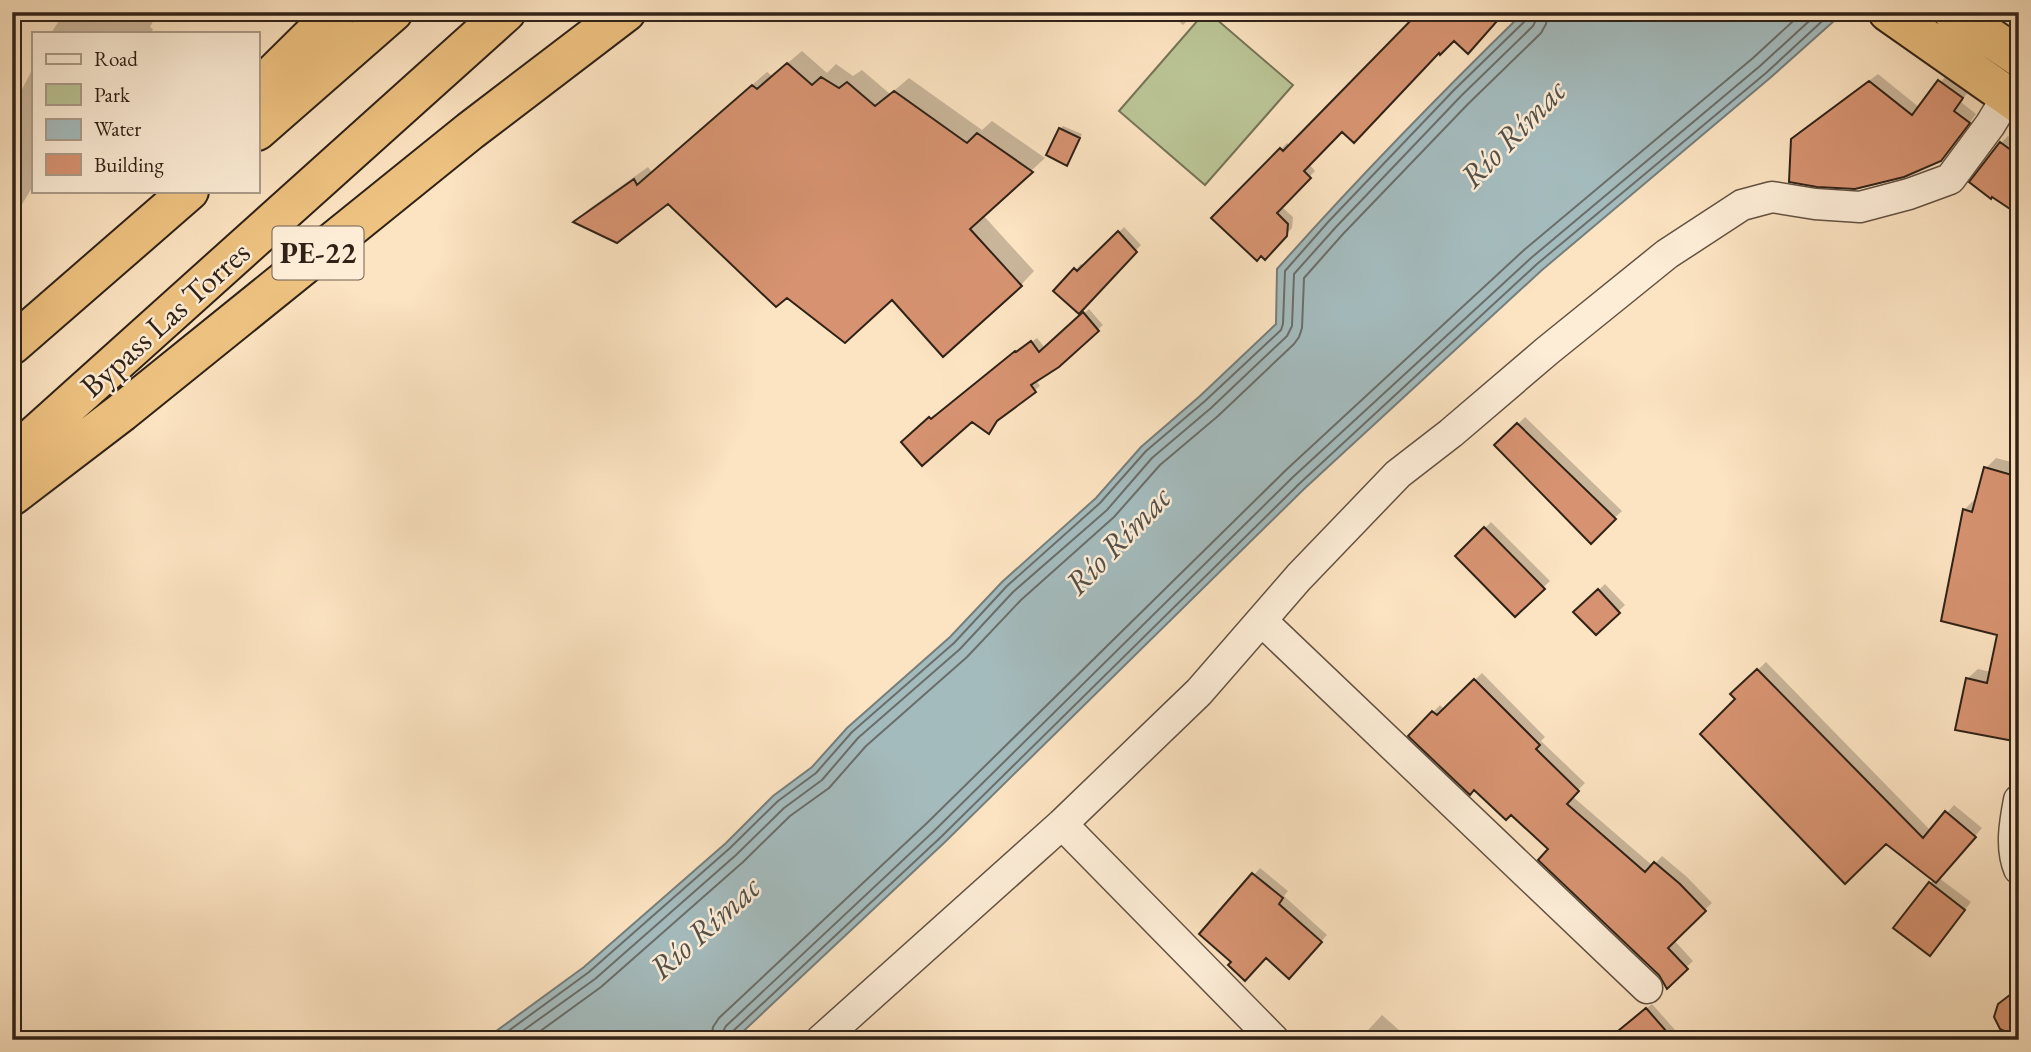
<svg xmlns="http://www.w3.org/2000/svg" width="2031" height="1052" font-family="'EB Garamond',serif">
  <rect width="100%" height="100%" fill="#fce3c1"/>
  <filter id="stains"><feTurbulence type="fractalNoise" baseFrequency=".00286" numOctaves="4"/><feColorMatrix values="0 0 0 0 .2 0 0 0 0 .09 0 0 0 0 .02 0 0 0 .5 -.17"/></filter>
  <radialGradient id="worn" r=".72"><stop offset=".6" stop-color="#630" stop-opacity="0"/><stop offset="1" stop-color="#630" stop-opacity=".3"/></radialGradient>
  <path fill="#bbc596" stroke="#767456" stroke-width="2" d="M1205 12H1208L1293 85 1205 185 1119 111Z"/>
  <path fill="#a4bbbd" stroke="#767e7b" stroke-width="2" d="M1524 12H1844L1770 78 1542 270 1304 489 945 842 734 1040H484L584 967 726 843 773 796 812 767 847 728 950 637 1002 582 1096 498 1141 447 1200 396 1276 324 1277 269C1356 180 1439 95 1524 12Z"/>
  <path fill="#0003" d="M65 12H158L150 27 153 29 151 33H51Z
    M1168 12H1196L1183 25Z
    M1454 39 1342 129 1309 164 1315 171 1281 206 1293 217 1292 228 1265 257 1213 218 1287 143 1290 146Z
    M802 51 827 73 836 64 853 76 862 70 890 94 909 78 982 130 992 121 1045 158 983 215 1034 271 1021 285 892 298 668 202 576 221 589 209 648 167 652 172 767 72 772 76Z
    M33 68V186L12 221V99L14 97 17 99Z
    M1948 73 1970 89 1961 102 1976 114 1949 151 1940 160 1801 132 1878 74 1920 108Z
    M1063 126 1082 134 1070 160 1060 129Z
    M2008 136 2019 144V213L2001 143Z
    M1124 227 1141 245 1079 311 1056 290 1081 264 1084 267Z
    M1089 309 1103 325 1058 366 1036 380 1040 386 1000 417 989 432 972 420 908 437 935 414 936 416 1021 347 1022 349 1037 338 1045 348Z
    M1525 417 1622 511 1591 541 1497 445Z
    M1996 458 2019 464V741L1967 679 1978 669 1991 672 1999 634 1964 510 1974 500 1976 501 1986 468Z
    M1491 522 1550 581 1515 615 1458 556Z
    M1605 584 1625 605 1596 633 1576 612Z
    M1766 662 1931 831 1954 805 1982 828 1939 878 1971 902 1930 954V884L1934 879 1733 694Z
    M1482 673 1545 737 1541 741 1585 783 1572 796 1653 866 1662 856 1687 877 1712 903 1674 940 1693 961 1667 986 1660 974 1551 849 1511 813 1474 788 1410 736 1440 705 1445 710Z
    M1260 868 1288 891 1284 896 1327 935 1296 970 1266 956 1234 961 1202 934Z
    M1652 1004 1684 1040H1612L1630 1022Z
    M1382 1015 1408 1038 1407 1040H1359Z
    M973 1034 980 1040H967Z"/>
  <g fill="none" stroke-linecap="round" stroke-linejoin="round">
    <path stroke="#6a6e6a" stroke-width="2" d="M496 1040 589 972 730 848 778 801 816 773 852 732 954 643 1007 586 1100 503 1146 451 1205 401 1281 330 1283 324 1285 271 1329 221 1454 90 1526 20 1529 12
      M510 1040 595 979 736 855 784 808 822 780 858 738 960 649 1013 592 1107 510 1152 458 1211 408 1287 336 1292 326 1294 274 1336 227 1461 96 1533 26 1536 20 1537 12
      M528 1040 601 987 743 862 790 816 829 788 866 746 967 657 1021 600 1114 517 1160 465 1218 416 1294 344 1299 337 1302 328 1304 278 1343 234 1468 104 1541 33 1546 24 1548 12
      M711 1040 713 1027 719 1018 927 823 1286 470 1524 250 1753 58 1803 12
      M721 1040 722 1033 726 1026 934 831 1293 477 1531 258 1760 66 1819 12
      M730 1040 732 1032 941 837 1299 484 1537 264 1766 73 1832 12"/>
  </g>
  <path fill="#d79371" stroke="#302217" stroke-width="2" d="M1419 12H1505L1468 54 1454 41 1440 55 1439 53 1354 143 1342 132 1304 171 1311 178 1277 213 1288 224 1287 236 1265 260 1261 256 1257 261 1211 218 1280 148 1283 151Z
    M787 63 812 85 821 77 839 88 847 82 875 106 894 91 967 143 977 133 1033 172 970 229 1022 286 943 357 892 300 845 343 787 298 776 307 668 204 617 243 573 222 634 179 637 185 752 85 757 89Z
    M1938 80 1963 98 1954 111 1970 123 1941 161 1904 177 1855 189 1817 187 1789 182 1791 139 1869 81 1912 115Z
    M1059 128 1080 138 1067 166 1046 155Z
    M2000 142 2019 156V215L1992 197 1991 199 1969 182Z
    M1118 231 1137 252 1079 314 1053 291 1074 268 1077 271Z
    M1083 312 1099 331 1059 367 1031 385 1036 392 997 421 989 434 972 422 922 466 901 442 929 417 931 419 1015 351 1016 352 1031 341 1039 352Z
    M1517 423 1616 519 1591 544 1494 445Z
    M1984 467 2019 477V742L1955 730 1966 678 1987 683 1997 635 1941 621 1963 509 1972 512Z
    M1484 527 1545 589 1515 617 1455 556Z
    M1598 589 1620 613 1596 635 1573 612Z
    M1757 669 1923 838 1945 811 1976 837 1936 883 1886 844 1845 884 1700 734 1735 699 1730 694Z
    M1474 679 1540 745 1536 749 1579 791 1567 804 1645 872 1654 862 1680 884 1706 911 1668 948 1688 969 1667 989 1659 975 1538 860 1548 849 1511 815 1506 820 1474 790 1470 795 1408 736 1432 711 1437 715Z
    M1252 873 1283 898 1279 904 1322 942 1289 979 1266 958 1245 981 1228 965 1231 962 1199 934Z
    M1929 882 1965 910 1930 956 1893 928Z
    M2019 988V1038L2000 1029 1994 1017 1998 1004Z
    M1646 1008 1674 1040H1607Z"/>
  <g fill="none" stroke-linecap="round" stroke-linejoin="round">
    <g stroke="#635242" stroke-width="33">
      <path id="minor" d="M1262 621 1647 988
        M2019 800C2015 821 2010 848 2019 869
        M1062 824 1274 1040
        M821 1040 1062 824 1199 692 1299 577 1398 474 1451 433 1547 351 1667 254 1742 205 1772 197 1815 204 1860 207 1909 194 1950 179 1990 125 2007 97"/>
    </g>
    <g stroke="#302217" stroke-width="42">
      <path id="trunk" d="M1888 12 2019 104
        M1953 12 2019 57
        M257 90 336 12
        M257 131 393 12
        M12 345 189 191
        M12 456 506 12
        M12 496 122 412 470 131 626 12"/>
    </g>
    <use href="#minor" stroke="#fdedd7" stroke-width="30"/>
    <use href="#trunk" stroke="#eec280" stroke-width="38"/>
  </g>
  <g text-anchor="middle" stroke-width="5" stroke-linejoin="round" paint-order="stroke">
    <rect fill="#fdedd7" stroke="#6e5f51" stroke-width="2" x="272.5" y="226.5" width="91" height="53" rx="5"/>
    <g font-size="30" font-weight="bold" fill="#302217">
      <text x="318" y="263">PE-22</text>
    </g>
    <g font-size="32" fill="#302217" stroke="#fdedd7">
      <text transform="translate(165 319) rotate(-42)" y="11">Bypass Las Torres</text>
    </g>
    <g font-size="33" font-style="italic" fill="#535049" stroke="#fdedd7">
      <text transform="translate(1512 133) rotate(-46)" y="12">Río Rímac</text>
      <text transform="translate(1117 540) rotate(-46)" y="12">Río Rímac</text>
      <text transform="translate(704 927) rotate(-42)" y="12">Río Rímac</text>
    </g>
  </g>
  <rect width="2031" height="1052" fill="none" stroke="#fce3c1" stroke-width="42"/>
  <rect x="14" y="14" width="2003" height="1024" fill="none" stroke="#302217" stroke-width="3.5"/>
  <rect x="21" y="21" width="1989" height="1010" fill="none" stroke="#302217" stroke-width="2"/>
  <rect x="32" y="32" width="228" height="161" fill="#fdedd7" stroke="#ab9c8a" stroke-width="2"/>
  <rect x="46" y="54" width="35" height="10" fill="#fdedd7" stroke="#ab9c8a" stroke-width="2"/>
  <text x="94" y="66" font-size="21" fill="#302217">Road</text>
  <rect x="46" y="84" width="35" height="21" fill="#bbc596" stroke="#ab9c8a" stroke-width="2"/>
  <text x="94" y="102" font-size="21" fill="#302217">Park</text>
  <rect x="46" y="119" width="35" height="21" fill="#a4bbbd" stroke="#ab9c8a" stroke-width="2"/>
  <text x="94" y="136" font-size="21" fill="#302217">Water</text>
  <rect x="46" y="154" width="35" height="21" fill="#d79371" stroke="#ab9c8a" stroke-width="2"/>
  <text x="94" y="172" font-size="21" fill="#302217">Building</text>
  <rect width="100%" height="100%" filter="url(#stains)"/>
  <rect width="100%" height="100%" fill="url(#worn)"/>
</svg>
